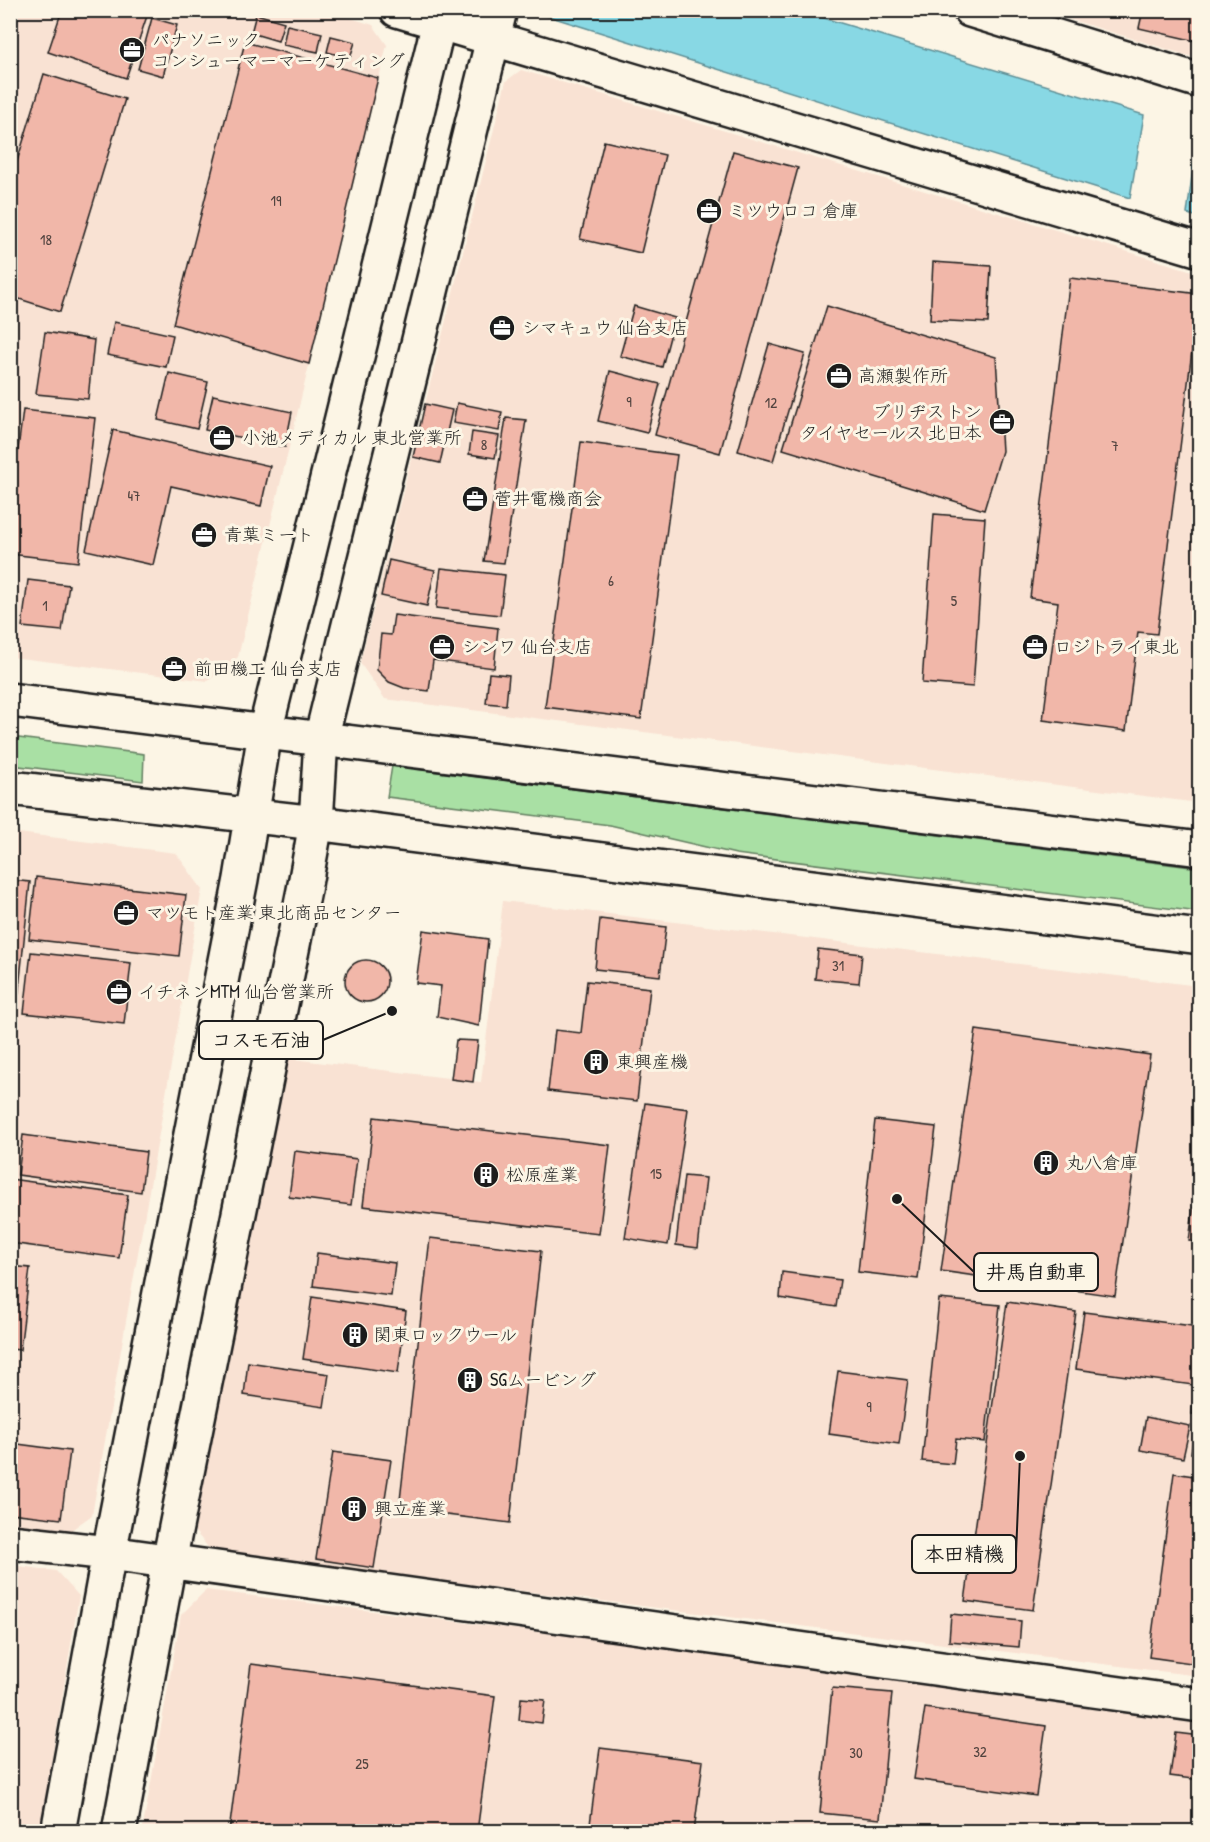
<svg xmlns="http://www.w3.org/2000/svg" width="1210" height="1842" font-family="'Patrick Hand','Klee One',sans-serif">
  <rect width="100%" height="100%" fill="#fcf5e5"/>
  <filter id="ink" filterUnits="userSpaceOnUse"><feTurbulence type="fractalNoise" baseFrequency=".0167" numOctaves="2"/><feDisplacementMap in="SourceGraphic" scale="12" xChannelSelector="R" yChannelSelector="G"/><feConvolveMatrix kernelMatrix="1 2 1 2 8 2 1 2 1" color-interpolation-filters="sRGB"/></filter>
  <g filter="url(#ink)">
    <path fill="#f9e2d3" d="M325 10 373 25 387 45 238 657 208 681 11 657V11Z
      M1043 11H1199V59Z
      M521 70 1199 273V803L385 699 360 663 506 81Z
      M11 832 176 853 202 889 92 1515 67 1533 11 1526Z
      M503 901 1199 986V1676L212 1552 192 1528 284 1058 481 1082Z
      M11 1565 56 1571 79 1596 40 1831H11Z
      M206 1590 1199 1715V1831L142 1832 181 1615Z"/>
    <path fill="#a9e0a4" stroke="#627e60" stroke-width="1.5" d="M11 737 144 754 143 781 11 765Z
      M392 766 1199 868V912L736 854 610 825 387 797Z"/>
    <path fill="#88d8e4" stroke="#5d8d94" stroke-width="1.5" d="M532 11H801L1144 115 1130 198Z
      M1198 130H1200L1199 217 1187 214Z"/>
    <path fill="#f1b7a9" stroke="#1c1c1c" stroke-width="1.5" d="M62 10H139L148 13 126 78 48 52Z
      M1143 10H1200V42L1139 28Z
      M256 14 284 22 278 41 251 33Z
      M152 18 177 25 163 76 138 69Z
      M287 25 322 33 318 52 283 45Z
      M331 36 355 42 350 58 327 52Z
      M245 42 378 78 309 364 173 324Z
      M44 74 125 99 60 312 10 296V184Z
      M604 141 665 155 641 253 580 239Z
      M733 151 798 168 720 453 655 435Z
      M933 262 991 266 988 323 930 320Z
      M1070 278 1199 294 1157 634 1138 632 1126 731 1043 720 1058 602 1030 598Z
      M634 306 675 318 662 367 620 356Z
      M827 306 996 357 1002 451 984 510 783 449Z
      M114 322 173 335 166 367 107 355Z
      M45 332 94 340 88 399 36 394Z
      M769 344 805 354 773 461 738 451Z
      M610 371 660 384 647 433 598 421Z
      M169 373 208 382 197 429 158 420Z
      M213 395 292 412 285 447 205 430Z
      M457 403 502 412 499 431 453 423Z
      M425 404 452 410 440 463 413 457Z
      M23 410 95 418 78 562 10 554V512Z
      M506 418 526 420 504 563 484 561Z
      M113 430 270 466 261 506 171 486 153 565 86 550Z
      M472 432 499 436 495 458 469 454Z
      M581 442 677 455 641 719 545 707Z
      M934 514 985 518 973 687 922 683Z
      M389 560 435 570 427 606 381 596Z
      M441 568 505 575 500 615 436 608Z
      M28 580 69 585 62 631 22 627Z
      M394 615 498 628 494 668 433 660 429 691 404 688 389 682 377 670 381 634 391 635Z
      M489 673 509 675 506 705 486 703Z
      M36 877 186 895 179 956 29 939Z
      M10 880 30 882 17 1008H10Z
      M600 919 666 927 660 976 595 969Z
      M423 930 488 939 479 1026 437 1017 441 986 416 983Z
      M818 949 862 954 859 983 815 979Z
      M31 952 131 963 124 1024 24 1013Z
      M345 981a21 21 0 1 1 42 0a21 21 0 1 1-42 0Z
      M587 981 650 988 637 1101 548 1091 555 1030 581 1033Z
      M976 1030 1150 1055 1115 1296 941 1271Z
      M456 1040 478 1041 473 1082 451 1079Z
      M645 1103 688 1109 668 1245 625 1238Z
      M374 1117 610 1145 599 1234 363 1206Z
      M875 1120 936 1127 918 1279 858 1272Z
      M23 1135 146 1152 141 1192 18 1175Z
      M295 1151 357 1159 351 1205 289 1197Z
      M1200 1158V1242L1189 1241Z
      M684 1176 706 1178 698 1248 676 1245Z
      M10 1179 128 1195 119 1258 10 1243Z
      M430 1238 541 1251 510 1523 399 1509Z
      M317 1253 395 1263 391 1296 313 1286Z
      M10 1266 30 1268 20 1350 10 1349Z
      M782 1272 840 1280 836 1307 780 1298Z
      M312 1297 406 1311 398 1373 303 1359Z
      M939 1299 1000 1305 985 1442 956 1439 953 1464 922 1461Z
      M1007 1302 1076 1312 1033 1610 965 1601Z
      M1084 1312 1200 1327V1386L1076 1369Z
      M248 1362 329 1374 324 1407 244 1395Z
      M838 1371 908 1380 899 1444 829 1434Z
      M1194 1392H1200V1415L1192 1414Z
      M1146 1417 1190 1426 1183 1458 1140 1450Z
      M1195 1422H1200V1454L1191 1453Z
      M10 1443 70 1451 61 1519 10 1513Z
      M333 1452 391 1460 374 1568 316 1559Z
      M1174 1473 1200 1477V1601L1191 1663 1149 1657Z
      M951 1614 1021 1621 1019 1647 949 1641Z
      M251 1664 495 1696 477 1832H229Z
      M832 1688 892 1693 880 1819 820 1813Z
      M521 1698 545 1700 542 1723 519 1720Z
      M925 1708 1046 1726 1036 1796 914 1779Z
      M1176 1733 1200 1736V1780L1170 1776Z
      M600 1748 703 1761 694 1832H589Z"/>
    <g fill="none" stroke-linecap="round" stroke-linejoin="round">
      <g stroke="#1c1c1c" stroke-width="38">
        <path id="minor" d="M397 10 1200 250
          M970 10 1200 81
          M10 700 1200 849
          M10 788 316 823 1200 937
          M10 1542 109 1553 1200 1705
          M58 1832 109 1553 241 879 265 732 442 10
          M119 1832 169 1562 304 890 316 823 321 739 500 10"/>
      </g>
      <use href="#minor" stroke="#fcf5e5" stroke-width="33"/>
    </g>
  </g>
  <defs>
    <g id="office-disc" transform="scale(1.35)"><circle r="9.5" fill="#1c1c1c" stroke="#fcf5e5"/><path d="M-6-3h4V-5.5h4V-3h4V5H-6ZM-1-4.5V-3h2v-1.5ZM-6 0V1H6V0Z" fill="#fff"/></g>
    <g id="building-disc" transform="scale(1.35)"><circle r="9.5" fill="#1c1c1c" stroke="#fcf5e5"/><path d="M-4-6H4V6H1V3H-1V6H-4ZM-2.5-4.3h1.7v1.8h-1.7ZM.8-4.3h1.7v1.8H.8ZM-2.5-1h1.7V.8h-1.7ZM.8-1h1.7V.8H.8Z" fill="#fff"/></g>
  </defs>
  <g fill-rule="evenodd">
    <use href="#office-disc" x="132" y="50"/>
    <use href="#office-disc" x="709" y="211"/>
    <use href="#office-disc" x="502" y="328"/>
    <use href="#office-disc" x="839" y="376"/>
    <use href="#office-disc" x="1002" y="422"/>
    <use href="#office-disc" x="222" y="438"/>
    <use href="#office-disc" x="475" y="499"/>
    <use href="#office-disc" x="204" y="535"/>
    <use href="#office-disc" x="442" y="647"/>
    <use href="#office-disc" x="1035" y="647"/>
    <use href="#office-disc" x="174" y="669"/>
    <use href="#office-disc" x="126" y="913"/>
    <use href="#office-disc" x="119" y="992"/>
    <use href="#building-disc" x="596" y="1062"/>
    <use href="#building-disc" x="1046" y="1163"/>
    <use href="#building-disc" x="486" y="1175"/>
    <use href="#building-disc" x="355" y="1335"/>
    <use href="#building-disc" x="470" y="1380"/>
    <use href="#building-disc" x="354" y="1509"/>
  </g>
  <g text-anchor="middle" stroke-width="6" stroke-linejoin="round" paint-order="stroke">
    <g font-size="15" fill="#51433f">
      <text x="276" y="206">19</text>
      <text x="46" y="245">18</text>
      <text x="629" y="407">9</text>
      <text x="771" y="408">12</text>
      <text x="484" y="450">8</text>
      <text x="1115" y="451">7</text>
      <text x="134" y="501">47</text>
      <text x="611" y="586">6</text>
      <text x="954" y="606">5</text>
      <text x="45" y="611">1</text>
      <text x="838" y="971">31</text>
      <text x="656" y="1179">15</text>
      <text x="869" y="1412">9</text>
      <text x="980" y="1757">32</text>
      <text x="856" y="1758">30</text>
      <text x="362" y="1769">25</text>
    </g>
    <g font-size="18" fill="#1c1c1c" stroke="#fcf5e5" text-anchor="start">
      <text x="152" y="46">パナソニック<tspan x="152" dy="21">コンシューマーマーケティング</tspan></text>
      <text x="728" y="217">ミツウロコ 倉庫</text>
      <text x="522" y="334">シマキュウ 仙台支店</text>
      <text x="858" y="382">高瀬製作所</text>
      <text x="982" y="418" text-anchor="end">ブリヂストン<tspan x="982" dy="21">タイヤセールス 北日本</tspan></text>
      <text x="242" y="444">小池メディカル 東北営業所</text>
      <text x="494" y="505">菅井電機商会</text>
      <text x="224" y="541">青葉ミート</text>
      <text x="462" y="653">シンワ 仙台支店</text>
      <text x="1054" y="653">ロジトライ東北</text>
      <text x="194" y="675">前田機工 仙台支店</text>
      <text x="146" y="919">マツモト産業 東北商品センター</text>
      <text x="138" y="998">イチネンMTM 仙台営業所</text>
      <text x="616" y="1068">東興産機</text>
      <text x="1066" y="1169">丸八倉庫</text>
      <text x="506" y="1181">松原産業</text>
      <text x="374" y="1341">関東ロックウール</text>
      <text x="490" y="1386">SGムービング</text>
      <text x="374" y="1515">興立産業</text>
    </g>
  </g>
  <path fill="none" stroke="#1c1c1c" stroke-width="2" d="M392 1011L323 1040M897 1199L974 1272M1020 1456L1016 1554"/>
  <g fill="#1c1c1c" stroke="#fcf5e5" stroke-width="2">
    <circle cx="392" cy="1011" r="6"/>
    <circle cx="897" cy="1199" r="6"/>
    <circle cx="1020" cy="1456" r="6"/>
  </g>
  <g fill="#fcf5e5" stroke="#1c1c1c" stroke-width="2">
    <rect x="199" y="1021" width="124" height="38" rx="6"/>
    <rect x="974" y="1253" width="124" height="38" rx="6"/>
    <rect x="912" y="1535" width="104" height="38" rx="6"/>
  </g>
  <g font-size="20" text-anchor="middle" font-weight="bold" fill="#1c1c1c">
    <text x="261" y="1047">コスモ石油</text>
    <text x="1036" y="1279">井馬自動車</text>
    <text x="964" y="1561">本田精機</text>
  </g>
  <rect width="1210" height="1842" fill="none" stroke="#fcf5e5" stroke-width="36"/>
  <rect x="18" y="18" width="1174" height="1806" fill="none" stroke="#1c1c1c" stroke-width="2" filter="url(#ink)"/>
</svg>
